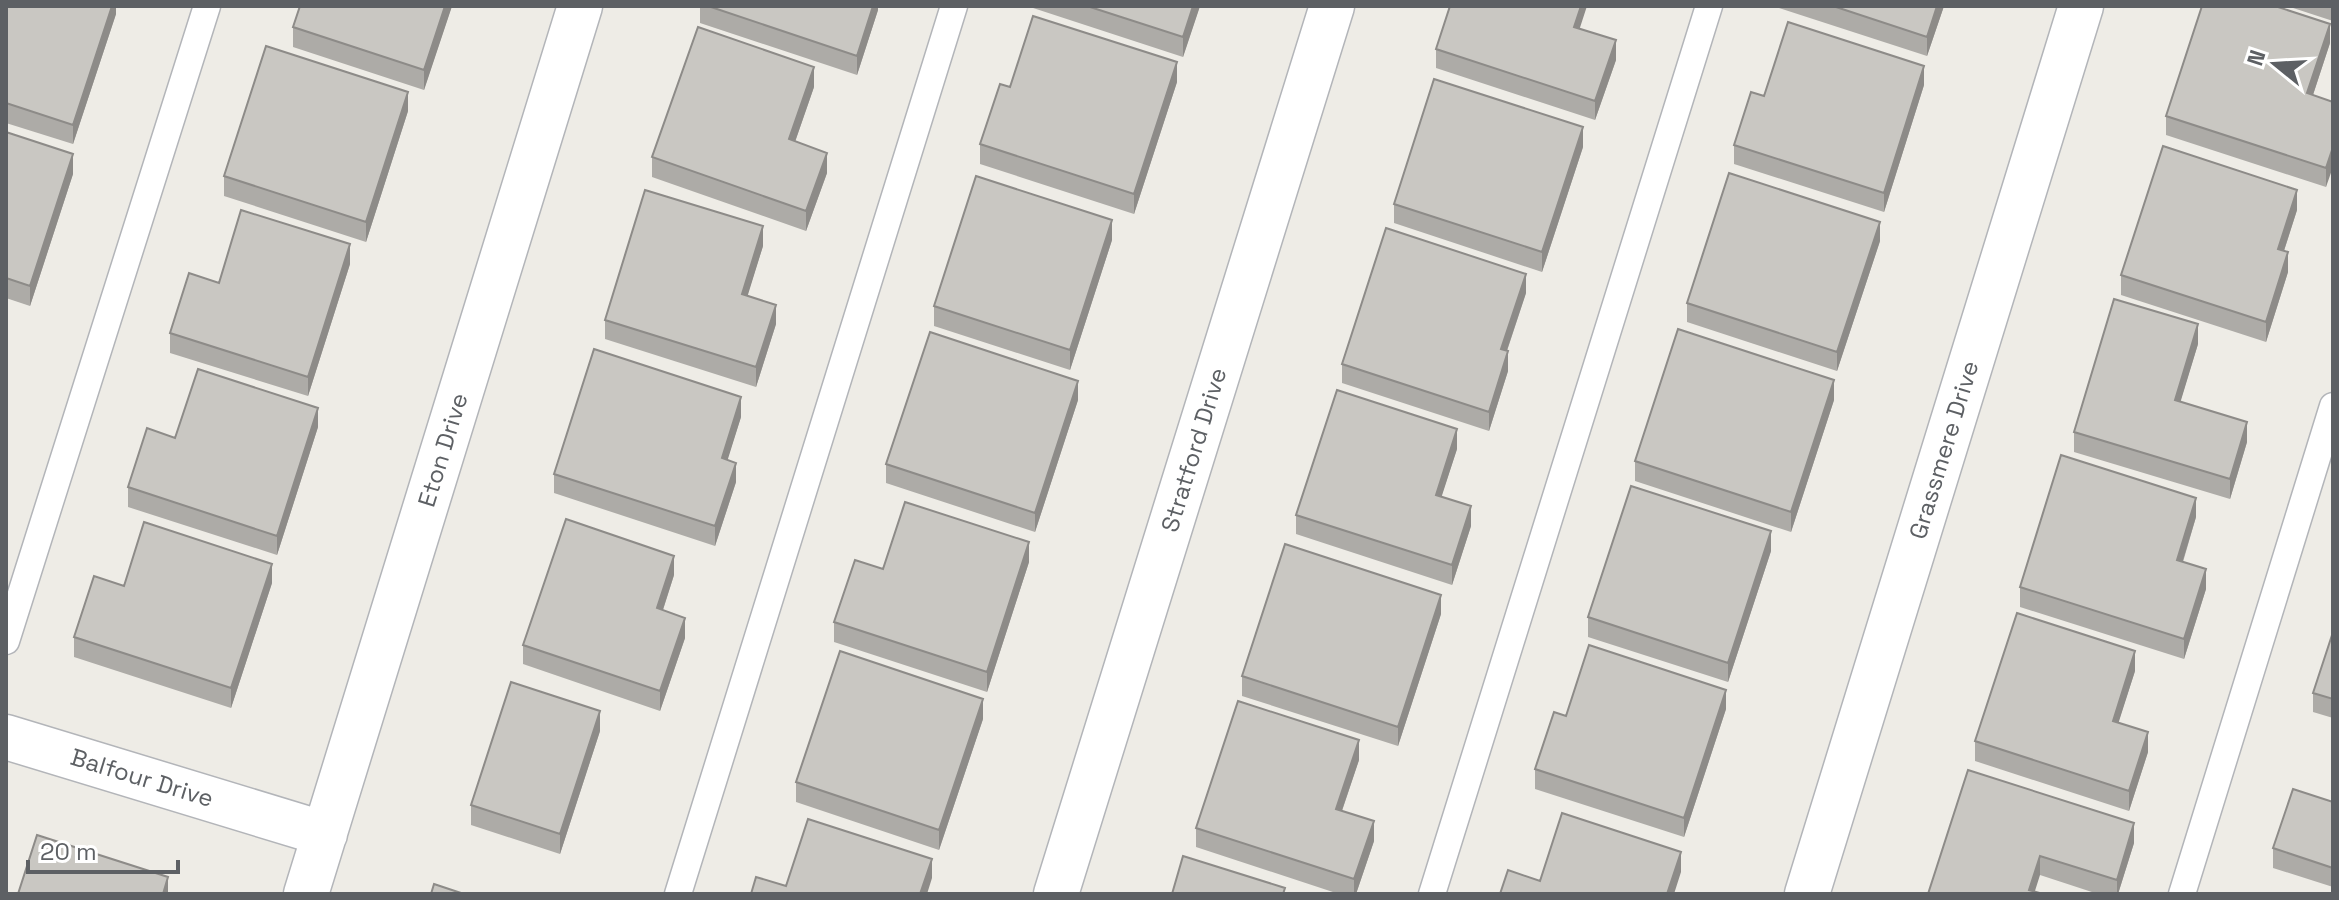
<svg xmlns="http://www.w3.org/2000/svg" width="2339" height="900" font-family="'Space Grotesk',sans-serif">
  <rect width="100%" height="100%" fill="#eeece6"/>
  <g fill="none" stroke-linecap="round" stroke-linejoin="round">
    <g stroke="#b3b5b9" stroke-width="29">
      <path id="lane" d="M6 641 207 6
        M678 894 954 6
        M1432 894 1709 6
        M2182 894 2333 406"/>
    </g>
    <g stroke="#b3b5b9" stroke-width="47">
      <path id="street" d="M6 737 325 834
        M306 894 580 6
        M1056 894 1332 6
        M1807 894 2081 6"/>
    </g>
    <use href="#lane" stroke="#fff" stroke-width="26"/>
    <use href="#street" stroke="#fff" stroke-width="44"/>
  </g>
  <path fill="#adaba7" d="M6 6H116V14L73 144 6 123Z
    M452 6 424 90 293 47V27Z
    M700 6H878V10L857 75 700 23Z
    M1027 6H1200L1183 57Z
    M1779 6H1944L1927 56 1779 8Z
    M2287 6H2333V21Z
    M1580 29 1616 60 1595 120 1436 68V49Z
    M2330 43 2313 95 2333 102 2326 187 2166 135V116Z
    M1177 82 1134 214 980 164V144L1010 87Z
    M1924 85 1884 212 1734 164V145Z
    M814 87 795 142 827 173 806 231 652 177V157Z
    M408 111 366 242 224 196V176Z
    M6 132 73 174 30 306 6 298Z
    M1583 147 1542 272 1394 223V204Z
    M2297 210 2284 251 2288 272 2266 342 2121 295V275Z
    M1112 240 1070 370 934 326V306Z
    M1880 241 1837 371 1687 322V303Z
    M763 246 747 296 776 324 756 387 605 339V320Z
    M350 264 308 396 170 353V333L219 283Z
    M1526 293 1507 351 1508 371 1489 431 1342 383V364Z
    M2198 344 2180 402 2247 442 2230 499 2074 452V432Z
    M1078 400 1035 532 886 483V464Z
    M1834 400 1791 532 1635 481V461Z
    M741 417 727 460 736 482 715 546 554 493V474Z
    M318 427 277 555 128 507V487L175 438Z
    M1457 449 1441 497 1471 526 1452 585 1296 534V515Z
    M2196 517 2183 562 2206 589 2184 659 2020 607V587Z
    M1771 551 1728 682 1588 637V617Z
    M1029 562 987 692 834 642V622L883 569Z
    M674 575 663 610 685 638 660 711 523 664V645Z
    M272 583 231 708 74 657V637L124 586Z
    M1441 614 1398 746 1242 696V676Z
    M2333 632V718L2313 712V693Z
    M2135 671 2118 723 2148 752 2129 811 1975 761V741Z
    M1726 709 1684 837 1535 789V769L1566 716Z
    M983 719 939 850 796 802V782Z
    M600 731 560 854 471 825V805Z
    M1359 760 1342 811 1374 841 1356 894H1339L1196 847V828Z
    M1968 770 2134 843 2118 894H2098L2040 875 1928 894Z
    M2333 802V887L2273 868V848Z"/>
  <path fill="#8d8b88" d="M112 6H116V14L73 144V125Z
    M445 6H452L424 90V70Z
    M873 6H878V10L857 75V56Z
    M1193 6H1200L1183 57V37Z
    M1581 6H1587L1574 46V27Z
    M1937 6H1944L1927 56V37Z
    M2330 24V43L2307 113V93Z
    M1616 40V60L1595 120V101Z
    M1177 62V82L1134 214V194Z
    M1924 66V85L1884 212V193Z
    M814 67V87L789 159V139Z
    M408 92V111L366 242V222Z
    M1583 127V147L1542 272V252Z
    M2333 147V167L2326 187V168Z
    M827 153V173L806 231V211Z
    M73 154V174L30 306V286Z
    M2297 190V210L2278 269V249Z
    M1112 220V240L1070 370V350Z
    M1880 222V241L1837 371V352Z
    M763 226V246L742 314V294Z
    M350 244V264L308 396V377Z
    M2288 252V272L2266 342V322Z
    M1526 274V293L1501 368V349Z
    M776 305V324L756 387V367Z
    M2198 324V344L2175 420V400Z
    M1508 351V371L1489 431V412Z
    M1834 380V400L1791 532V512Z
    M1078 381V400L1035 532V513Z
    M741 397V417L722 478V458Z
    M318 408V427L277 555V536Z
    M2247 422V442L2230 499V479Z
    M1457 429V449L1436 514V495Z
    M736 463V482L715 546V526Z
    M2196 498V517L2177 580V560Z
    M1471 506V526L1452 585V565Z
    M1771 531V551L1728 682V663Z
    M1029 542V562L987 692V672Z
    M674 556V575L657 628V608Z
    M272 564V583L231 708V688Z
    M2206 569V589L2184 659V639Z
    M1441 595V614L1398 746V727Z
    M685 618V638L660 711V691Z
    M2135 651V671L2113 740V721Z
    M1726 690V709L1684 837V818Z
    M983 699V719L939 850V830Z
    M600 711V731L560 854V834Z
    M2148 732V752L2129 811V791Z
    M1359 740V760L1336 828V809Z
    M1374 821V841L1356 894H1354V879Z
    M2134 823V843L2118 894H2117V880Z
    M1681 852V872L1674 894H1667Z
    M2040 856V875L2034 894 2029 890Z
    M932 859V878L927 894H920Z
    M168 877V894H163Z"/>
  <path fill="#c9c7c2" stroke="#8d8b88" stroke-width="2" d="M6 6H112L73 125 6 103Z
    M300 6H445L424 70 293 27Z
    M708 6H873L857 56Z
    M1087 6H1193L1183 37Z
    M1450 6H1581L1574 27 1616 40 1595 101 1436 49Z
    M1833 6H1937L1927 37Z
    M2202 6H2275L2330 24 2307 93 2333 102V147L2326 168 2166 116Z
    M1033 16 1177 62 1134 194 980 144 1000 84 1010 87Z
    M1788 22 1924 66 1884 193 1734 145 1751 92 1764 96Z
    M698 27 814 67 789 139 827 153 806 211 652 157Z
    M266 46 408 92 366 222 224 176Z
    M1434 79 1583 127 1542 252 1394 204Z
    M6 132 73 154 30 286 6 278Z
    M2163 146 2297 190 2278 249 2288 252 2266 322 2121 275Z
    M1729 173 1880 222 1837 352 1687 303Z
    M976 176 1112 220 1070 350 934 306Z
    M645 190 763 226 742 294 776 305 756 367 605 320Z
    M241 210 350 244 308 377 170 333 189 273 219 283Z
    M1386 228 1526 274 1501 349 1508 351 1489 412 1342 364Z
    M2114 299 2198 324 2175 400 2247 422 2230 479 2074 432Z
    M1678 329 1834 380 1791 512 1635 461Z
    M930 332 1078 381 1035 513 886 464Z
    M594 349 741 397 722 458 736 463 715 526 554 474Z
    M198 369 318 408 277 536 128 487 147 428 175 438Z
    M1337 390 1457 429 1436 495 1471 506 1452 565 1296 515Z
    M2061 455 2196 498 2177 560 2206 569 2184 639 2020 587Z
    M1631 486 1771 531 1728 663 1588 617Z
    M905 502 1029 542 987 672 834 622 855 560 883 569Z
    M566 519 674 556 657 608 685 618 660 691 523 645Z
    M144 522 272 564 231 688 74 637 94 576 124 586Z
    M1285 544 1441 595 1398 727 1242 676Z
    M2017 613 2135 651 2113 721 2148 732 2129 791 1975 741Z
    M2333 632V699L2313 693Z
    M1589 645 1726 690 1684 818 1535 769 1554 712 1566 716Z
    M840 651 983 699 939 830 796 782Z
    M511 682 600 711 560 834 471 805Z
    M1238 701 1359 740 1336 809 1374 821 1354 879 1196 828Z
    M1968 770 2134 823 2117 880 2040 856 2029 890 2043 894H1928Z
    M2293 789 2333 802V868L2273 848Z
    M1562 813 1681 852 1667 894H1500L1508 870 1540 881Z
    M808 819 932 859 920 894H751L756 877 786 886Z
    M37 835 168 877 163 894H18Z
    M1183 856 1285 888 1283 894H1172Z
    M434 884 464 894H431Z"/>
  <g text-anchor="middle" stroke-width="8" stroke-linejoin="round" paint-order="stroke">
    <g font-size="24" fill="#5d6064" stroke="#fff">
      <text transform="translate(443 450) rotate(-73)" y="8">Eton Drive</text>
      <text transform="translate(1194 450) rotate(-73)" y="8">Stratford Drive</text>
      <text transform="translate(1944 450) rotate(-73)" y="8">Grassmere Drive</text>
      <text transform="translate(142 778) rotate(17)" y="8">Balfour Drive</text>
    </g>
  </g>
  <rect width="2339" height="900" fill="none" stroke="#5d6064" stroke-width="16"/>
  <g transform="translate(2275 64) rotate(288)" stroke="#ffffff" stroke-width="6" paint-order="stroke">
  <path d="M0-6L14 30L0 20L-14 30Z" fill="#5d6064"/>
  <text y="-12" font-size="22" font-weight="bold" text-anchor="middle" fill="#5d6064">N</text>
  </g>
  <path d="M28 860v12h150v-12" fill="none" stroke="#5d6064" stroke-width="4"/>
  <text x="40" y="860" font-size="24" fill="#5d6064" stroke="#ffffff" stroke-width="6" paint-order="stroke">20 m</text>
</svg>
